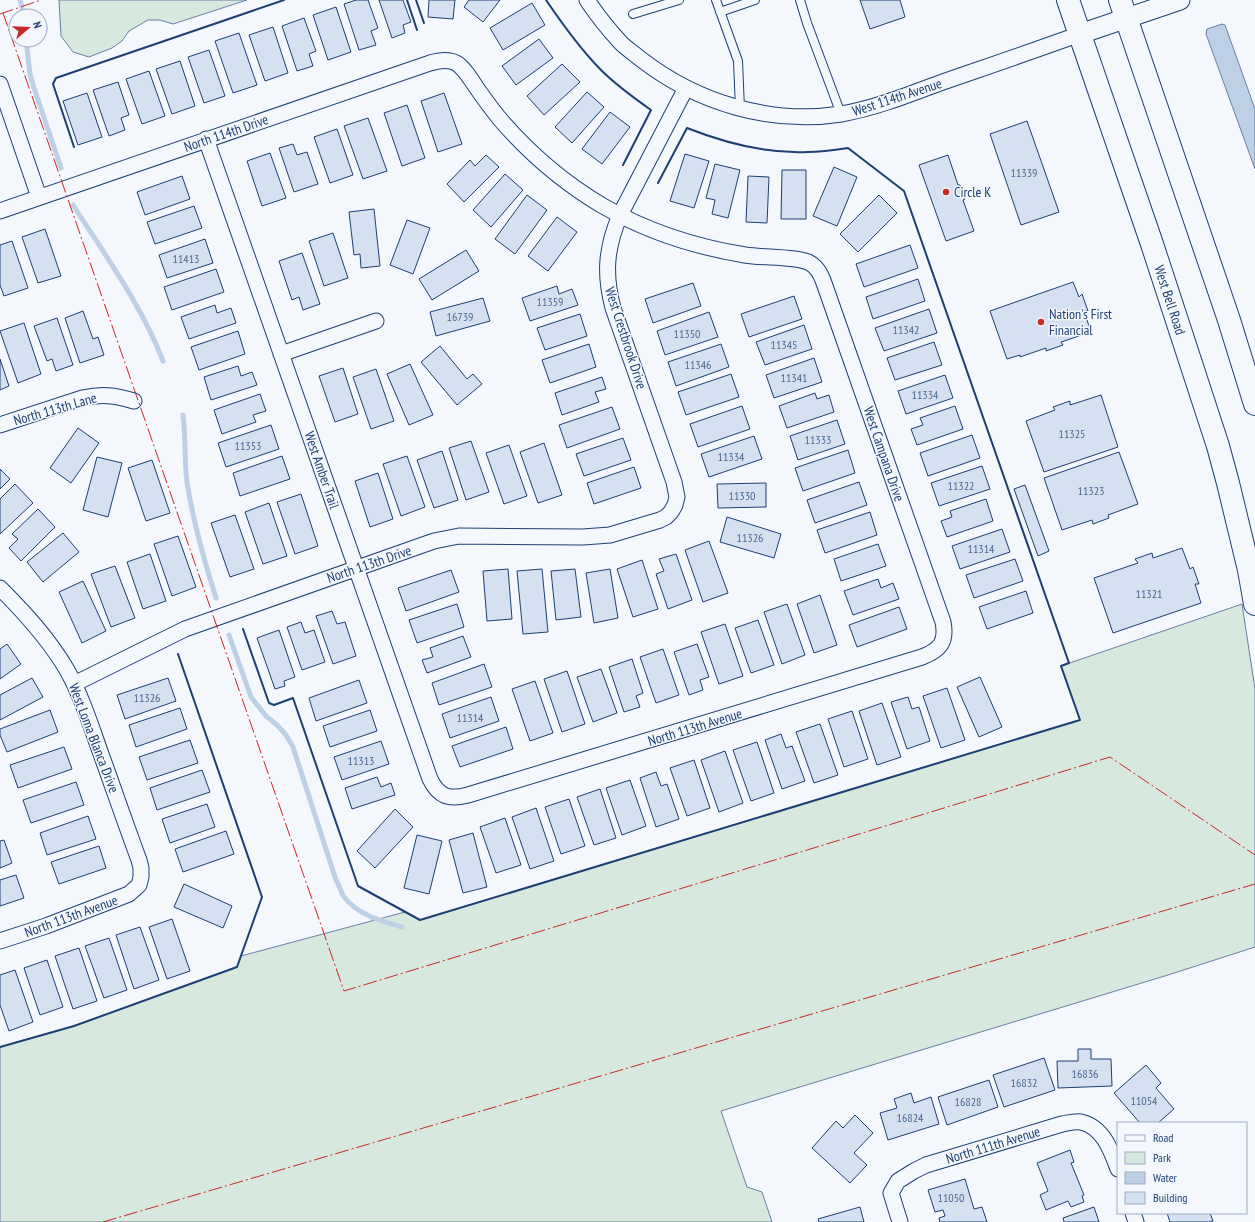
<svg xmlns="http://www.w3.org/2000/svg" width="1255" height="1222" font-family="'PT Sans Narrow',sans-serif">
  <rect width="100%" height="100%" fill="#f4f7fb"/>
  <path fill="#d7e8df" stroke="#687fa3" d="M59 0H247L173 24 160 20H148L129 31 122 41 112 48 89 57 73 52 61 36Z
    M1242 604 1255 689V947L1168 975 721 1111 747 1187 762 1192 772 1222H0V1047L74 1026 237 967 241 956 405 912 420 920 1080 720 1061 666Z"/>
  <path fill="#bed0e5" stroke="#687fa3" d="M1222 24 1225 25 1255 109V169L1206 34 1207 29Z"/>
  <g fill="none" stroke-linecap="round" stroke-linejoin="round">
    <path stroke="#bed0e5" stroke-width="5" d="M20 0 24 16
      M26 40 30 74 33 85 61 168
      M73 205C105 255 142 306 163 361
      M183 415C186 437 184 460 187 482 193 522 204 560 216 598
      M229 635 251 697 266 716 277 725 286 735 293 747 336 880C339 885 341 892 344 897 358 915 381 921 402 927"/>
  </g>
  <path fill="#d5e0f0" stroke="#1d3f73" d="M356 0H368L378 28 371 31 376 45 359 50 344 4Z
    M379 0H403L411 22 403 25 405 33 392 38Z
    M429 0H455L453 19 428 17Z
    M469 0H500L483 22 464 7Z
    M860 0H900L905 17 870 29Z
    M532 3 545 25 503 50 490 28Z
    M336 7 351 52 328 60 313 15Z
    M304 18 316 51 309 54 313 66 297 71 282 26Z
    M273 27 288 73 265 81 249 35Z
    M239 33 257 85 233 93 215 41Z
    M539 39 553 58 516 85 502 66Z
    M209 50 225 96 204 103 188 57Z
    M180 61 195 106 172 114 156 69Z
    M562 64 580 82 544 115 527 96Z
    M149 71 165 116 142 124 126 79Z
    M118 82 129 115 121 118 125 130 109 136 93 90Z
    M587 92 604 107 572 143 555 127Z
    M87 93 102 137 78 145 63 101Z
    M444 93 462 144 438 152 421 101Z
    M407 105 425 158 402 166 384 113Z
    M610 112 630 127 602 164 582 149Z
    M368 118 387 171 363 179 344 126Z
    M1027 121 1059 212 1021 225 990 134Z
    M337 129 353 175 330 183 314 137Z
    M293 144 297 155 307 152 318 184 294 192 279 148Z
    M270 153 286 198 262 206 247 161Z
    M685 154 709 161 694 208 670 201Z
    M486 155 499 167 464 202 447 184 470 160 475 166Z
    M948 155 958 185H960L965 199 963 200 974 231 946 241 919 165Z
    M715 164 740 170 728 218 712 214 715 200 706 198Z
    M834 167 857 177 837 226 813 216Z
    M782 170H806V219H781Z
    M505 174 523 190 491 227 473 210Z
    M182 176 190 199 145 215 137 192Z
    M748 176 769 177 767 223 746 222Z
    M527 195 547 210 515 254 495 239Z
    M879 195 897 213 858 252 840 234Z
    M194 206 202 228 155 244 147 222Z
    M374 209 380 266 361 268 360 254 354 255 349 212Z
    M557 217 577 232 548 271 528 256Z
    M407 220 430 228 413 274 390 265Z
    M45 229 61 276 38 283 22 237Z
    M333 233 348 278 324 286 309 241Z
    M205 239 213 263 167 278 159 255Z
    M12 241 28 288 4 296 0 285V245Z
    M910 245 918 268 864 287 856 264Z
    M466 250 479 271 432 300 419 279Z
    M302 253 320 304 303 310 299 297 292 300 279 261Z
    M216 269 224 292 172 310 164 287Z
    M918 279 925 301 873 319 866 297Z
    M1073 282 1079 297 1082 294 1088 311H1084L1091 332 1061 342 1063 345 1046 351V348L1020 357V355L1007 359 990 311Z
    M693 283 701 306 653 323 645 299Z
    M557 286 559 294 572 289 578 305 530 321 522 298Z
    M794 296 802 319 749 337 741 314Z
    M483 298 490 321 436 336 430 312Z
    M215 305 217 313 231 308 236 323 189 339 181 317Z
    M929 309 937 333 884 351 875 328Z
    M83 311 93 339 98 337 104 355 80 363 65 318Z
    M709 312 718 337 665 355 657 331Z
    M580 314 587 336 545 350 537 328Z
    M57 318 73 365 56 371 52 359 47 361 34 326Z
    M24 323 41 374 18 383 0 331Z
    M804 325 812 349 765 365 756 342Z
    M238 331 245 354 199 370 191 347Z
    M934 342 942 365 895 380 887 358Z
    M589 344 596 367 550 383 542 360Z
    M721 344 729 367 676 386 668 362Z
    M440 346 467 379 473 374 482 384 457 405 421 362Z
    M814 358 822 382 774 398 766 375Z
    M0 359 9 386 0 390Z
    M410 364 433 415 409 425 387 374Z
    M238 366 241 376 252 372 257 385 211 400 204 377Z
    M343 368 358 414 335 422 319 376Z
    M376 369 394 421 371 429 353 377Z
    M731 374 739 397 686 415 678 392Z
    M945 375 953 398 906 414 898 391Z
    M602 377 606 389 595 392 599 402 562 415 555 393Z
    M815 393 817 399 829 395 834 412 787 428 779 406Z
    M260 394 266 411 253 415 256 422 222 434 214 410Z
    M1101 395 1118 447 1044 472 1026 421 1055 410 1053 407 1070 401V405Z
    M742 406 750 429 698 447 690 424Z
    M955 406 963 429 917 445 911 429 923 425 920 418Z
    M612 407 620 429 567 448 559 425Z
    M837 420 845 444 798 460 790 436Z
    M271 425 279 449 226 467 218 443Z
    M78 428 99 443 71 483 50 468Z
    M972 435 980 458 928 476 920 453Z
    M754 436 762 459 709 477 701 454Z
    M623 438 631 460 584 476 576 454Z
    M471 441 489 492 466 500 449 448Z
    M544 443 562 495 538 503 520 452Z
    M509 445 527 496 504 504 486 453Z
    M848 450 855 473 803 491 795 468Z
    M442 451 458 500 434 508 417 460Z
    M1119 452 1138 504 1108 515 1109 518 1093 524 1092 520 1062 530 1044 478Z
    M282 456 290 479 240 496 233 473Z
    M407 456 425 507 401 516 383 464Z
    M97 457 122 463 108 517 83 510Z
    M152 460 170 513 146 521 128 468Z
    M982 466 990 489 939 506 931 483Z
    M634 467 641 488 594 504 587 483Z
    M0 469 10 479 0 489Z
    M378 473 393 519 370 527 355 481Z
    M859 482 867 505 815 523 807 500Z
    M766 483V507L718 508 717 484Z
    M15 484 33 503 0 534V499Z
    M1025 485 1049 551 1038 556 1014 489Z
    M301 494 318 546 295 554 277 502Z
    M986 499 993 521 947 537 941 521 952 517 950 511Z
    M269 503 287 556 263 564 245 512Z
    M38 509 55 527 21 561 9 548 18 539 12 534Z
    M870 512 877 535 825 553 817 530Z
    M235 515 254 569 230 577 211 523Z
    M727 517 781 534 774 558 720 542Z
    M1002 529 1010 552 960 569 952 546Z
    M63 533 79 552 43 582 27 562Z
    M178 536 196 587 172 596 154 544Z
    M709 541 728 593 703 602 685 550Z
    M878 544 886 566 841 581 834 559Z
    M1182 548 1190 569 1193 567 1199 584H1195L1201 603 1113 633 1094 578 1138 563 1135 559 1152 553 1153 558Z
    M150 554 166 601 143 609 127 562Z
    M676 554 692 600 668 609 656 574 664 571 659 559Z
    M1015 559 1023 581 974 598 966 575Z
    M642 560 658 609 633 617 617 569Z
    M115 566 135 618 111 627 91 574Z
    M508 569 512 619 487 621 483 571Z
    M542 569 548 632 523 634 517 571Z
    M575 569 581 617 556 620 551 571Z
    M610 569 618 618 594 623 586 573Z
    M451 570 459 592 406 611 398 588Z
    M878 579 881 588 893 583 899 599 853 615 844 591Z
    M83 581 106 631 82 643 59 592Z
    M1026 591 1033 613 987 629 979 607Z
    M820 595 837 645 814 653 797 604Z
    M457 604 464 627 417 643 409 620Z
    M787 604 805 655 782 664 764 612Z
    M899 607 907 629 857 647 849 625Z
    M332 611 337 624 345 622 356 656 333 664 316 616Z
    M758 620 774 665 751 673 735 628Z
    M301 622 305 633 314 630 325 662 302 670 287 627Z
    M725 624 743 676 719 684 701 632Z
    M279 630 295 677 284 681 285 686 275 689 257 638Z
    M463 636 471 657 427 673 422 660 433 657 430 648Z
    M7 644 21 664 0 679V649Z
    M697 644 709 677 700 680 703 690 689 695 674 652Z
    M663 649 679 695 656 703 640 657Z
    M632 659 643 693 636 696 640 707 624 712 609 667Z
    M484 664 492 687 439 705 432 683Z
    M601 669 617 713 593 722 577 677Z
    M567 671 585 724 562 732 544 679Z
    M980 677 1002 727 979 737 957 687Z
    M32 678 43 697 0 720V695Z
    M168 678 176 701 125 719 117 695Z
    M359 680 367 703 316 721 309 698Z
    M535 681 553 733 530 741 512 689Z
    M947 688 965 740 941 748 923 696Z
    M491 697 499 721 450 738 442 714Z
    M908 697 912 709 919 707 930 741 907 749 891 702Z
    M882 703 901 757 877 765 859 711Z
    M180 708 187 729 136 747 129 725Z
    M50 710 58 732 7 752 0 735V729Z
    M370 710 377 731 330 747 323 726Z
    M852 711 868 759 844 767 828 719Z
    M820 724 838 775 814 783 796 732Z
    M506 727 513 749 460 767 452 746Z
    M781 734 786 748 792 746 805 781 782 789 765 740Z
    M190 740 198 763 147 780 139 757Z
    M381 741 389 764 342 780 334 757Z
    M757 742 774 793 751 801 733 750Z
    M64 747 72 769 18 788 10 765Z
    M725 751 743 803 719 812 701 760Z
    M694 760 710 808 687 816 670 768Z
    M202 770 210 792 157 810 150 788Z
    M656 772 661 786 667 784 679 819 656 827 640 778Z
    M377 777 381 787 391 783 395 795 352 809 345 788Z
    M630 780 646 826 622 835 606 788Z
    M76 782 84 805 31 823 23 800Z
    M600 789 616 838 594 845 577 797Z
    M569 799 585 846 561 854 545 807Z
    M207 804 215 827 170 843 162 819Z
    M536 808 554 861 530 869 512 817Z
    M395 809 413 827 375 868 357 851Z
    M88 816 96 839 47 855 40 833Z
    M505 818 521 865 496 873 480 827Z
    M226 831 234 854 183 872 175 849Z
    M473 833 487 887 463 893 449 840Z
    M417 835 442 841 429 894 404 888Z
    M4 840 12 863 0 868V841Z
    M99 846 106 868 59 884 51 862Z
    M16 875 24 898 0 906V880Z
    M184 884 232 906 223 928 174 907Z
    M172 919 190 971 167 979 149 927Z
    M140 927 159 980 134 989 116 935Z
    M109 938 127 990 104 998 85 946Z
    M79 948 97 1001 73 1009 55 956Z
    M47 960 63 1007 40 1015 24 968Z
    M15 970 33 1022 9 1031 0 1005V975Z
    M1078 1049H1091V1059H1111L1112 1086 1058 1088 1057 1061H1078Z
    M1044 1058 1055 1090 1004 1107 993 1075Z
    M1146 1065 1161 1083 1156 1088 1174 1109 1158 1123H1140L1114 1093Z
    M989 1080 998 1107 947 1125 938 1097Z
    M911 1093 914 1103 931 1097 939 1124 888 1140 880 1113 897 1108 894 1099Z
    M855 1115 873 1133 854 1153 867 1165 850 1183 812 1148 836 1121 843 1128Z
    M1070 1150 1074 1162 1071 1163 1084 1195 1082 1196 1084 1202 1071 1207 1068 1201 1046 1210 1040 1195 1048 1191 1037 1163Z
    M965 1179 974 1209 982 1207 987 1222H940L939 1218 945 1216 943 1210 935 1212 928 1190Z
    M860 1207 864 1222H819L818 1219Z
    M1094 1207 1099 1222H1064L1063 1218Z
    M1167 1213H1210L1213 1221 1209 1222H1170Z"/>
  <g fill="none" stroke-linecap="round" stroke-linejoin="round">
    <g stroke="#1d3f73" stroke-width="10">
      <path id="service" d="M716 0 738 61 740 109
        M800 0 807 23 841 114
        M720 12 755 0
        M633 14 679 0"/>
    </g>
    <g stroke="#1d3f73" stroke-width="17">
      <path id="minor" d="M587 0C597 15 609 30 621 43 627 49 635 54 642 60 698 103 771 125 841 114 875 108 908 95 940 83 986 67 1033 51 1080 34
        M0 84 39 197
        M0 211 430 63C440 60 451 58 459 65 466 71 471 79 476 87 483 97 491 108 499 118 529 153 564 183 603 206 646 231 696 247 745 255 763 258 793 256 808 262 817 266 821 274 824 283L943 622C947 642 940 650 922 657L468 795C449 800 439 797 430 779L206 139
        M281 354 376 321
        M0 425 82 398C102 394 114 395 134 401
        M0 588C25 613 49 639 67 670 82 697 91 726 101 754 114 790 126 825 139 860L141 868V877L139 885 129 894 46 926 0 941
        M74 684 185 629 434 541 459 536 583 537 610 535 660 520 666 517 671 512 675 505 677 497 674 482 613 308C604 274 606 248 620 215L686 88
        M1133 1213 1136 1222
        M900 1222 891 1193 898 1181 914 1171 926 1165 1062 1124C1068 1123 1075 1121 1081 1122 1103 1127 1111 1150 1118 1169"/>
    </g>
    <g stroke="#1d3f73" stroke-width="21">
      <path id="tertiary" d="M1080 34 1180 0"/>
    </g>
    <g stroke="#1d3f73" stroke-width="24">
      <path id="primary" d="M1068 0 1152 244 1218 446 1228 483 1249 570 1255 604
        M1120 0 1229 320 1255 404"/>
    </g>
    <use href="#service" stroke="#f4f7fb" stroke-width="8"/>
    <use href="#minor" stroke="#f4f7fb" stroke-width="15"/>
    <use href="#tertiary" stroke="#f4f7fb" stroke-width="19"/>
    <use href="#primary" stroke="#f4f7fb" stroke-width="22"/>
    <path stroke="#1d3f73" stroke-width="2" d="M407 0 417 30
      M416 0 424 23
      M546 0C563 25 580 49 601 70 616 85 634 98 651 110L623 165
      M74 147 53 84 56 78 284 0
      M243 629 269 703 274 705 293 698 358 886 420 920 1080 720 1061 666 1069 663 904 191 848 148C835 150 821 152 808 152 766 154 725 143 687 128L658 183
      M0 1047 74 1026 237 967 262 897 178 654"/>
    <path stroke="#c62828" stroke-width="1" stroke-dasharray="14 3 2 3" stroke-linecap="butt" d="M3 13 344 991 742 870 1110 757 1255 855
      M0 14 41 0
      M103 1222 1255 884"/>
  </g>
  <g fill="#c62828" stroke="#f4f7fb" stroke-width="1.5">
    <circle cx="946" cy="192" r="4"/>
    <circle cx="1041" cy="322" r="4"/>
  </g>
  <g text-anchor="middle" stroke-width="3" stroke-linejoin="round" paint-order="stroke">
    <g font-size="12" fill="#4b6792">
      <text x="1024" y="177">11339</text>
      <text x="186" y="263">11413</text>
      <text x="550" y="306">11359</text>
      <text x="460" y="321">16739</text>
      <text x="906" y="334">11342</text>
      <text x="687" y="338">11350</text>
      <text x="784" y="349">11345</text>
      <text x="698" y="369">11346</text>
      <text x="794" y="382">11341</text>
      <text x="925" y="399">11334</text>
      <text x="1072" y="438">11325</text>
      <text x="818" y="444">11333</text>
      <text x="248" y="450">11353</text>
      <text x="731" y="461">11334</text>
      <text x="961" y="490">11322</text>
      <text x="1091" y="495">11323</text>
      <text x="742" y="500">11330</text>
      <text x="750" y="542">11326</text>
      <text x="981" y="553">11314</text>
      <text x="1149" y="598">11321</text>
      <text x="147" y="702">11326</text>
      <text x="470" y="722">11314</text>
      <text x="361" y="765">11313</text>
      <text x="1085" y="1078">16836</text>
      <text x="1024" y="1087">16832</text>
      <text x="1144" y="1105">11054</text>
      <text x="968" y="1106">16828</text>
      <text x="910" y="1122">16824</text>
      <text x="951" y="1202">11050</text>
    </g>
    <g font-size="14" fill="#1d3f73" stroke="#f4f7fb">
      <text transform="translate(897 97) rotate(-18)" y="5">West 114th Avenue</text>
      <text transform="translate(226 133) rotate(-19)" y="5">North 114th Drive</text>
      <text transform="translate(1170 300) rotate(72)" y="5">West Bell Road</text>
      <text transform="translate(626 338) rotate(72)" y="5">West Crestbrook Drive</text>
      <text transform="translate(55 409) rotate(-16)" y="5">North 113th Lane</text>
      <text transform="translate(884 454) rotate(71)" y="5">West Campana Drive</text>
      <text transform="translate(322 470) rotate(71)" y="5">West Amber Trail</text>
      <text transform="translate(369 564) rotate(-19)" y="5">North 113th Drive</text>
      <text transform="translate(695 727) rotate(-17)" y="5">North 113th Avenue</text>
      <text transform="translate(94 738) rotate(69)" y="5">West Loma Blanca Drive</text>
      <text transform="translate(71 916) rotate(-20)" y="5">North 113th Avenue</text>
      <text transform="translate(993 1145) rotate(-17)" y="5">North 111th Avenue</text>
    </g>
    <g font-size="14" fill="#1d3f73" stroke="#f4f7fb" text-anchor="start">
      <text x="954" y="197">Circle K</text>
      <text x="1049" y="319">Nation's First<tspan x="1049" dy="16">Financial</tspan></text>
    </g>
  </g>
  <rect x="1117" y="1122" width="130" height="92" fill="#f4f7fb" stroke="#9eadc5"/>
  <rect x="1125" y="1135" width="20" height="6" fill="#f4f7fb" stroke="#9eadc5"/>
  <text x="1153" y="1142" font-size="12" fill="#1d3f73">Road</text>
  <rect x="1125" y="1152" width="20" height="12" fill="#d7e8df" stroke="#9eadc5"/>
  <text x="1153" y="1162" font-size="12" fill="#1d3f73">Park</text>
  <rect x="1125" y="1172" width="20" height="12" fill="#bed0e5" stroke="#9eadc5"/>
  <text x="1153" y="1182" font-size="12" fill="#1d3f73">Water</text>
  <rect x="1125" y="1192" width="20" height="12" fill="#d5e0f0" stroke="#9eadc5"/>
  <text x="1153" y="1202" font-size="12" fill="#1d3f73">Building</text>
  <g transform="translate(28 28) rotate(71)"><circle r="19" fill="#f4f7fb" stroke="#9eadc5"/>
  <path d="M0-3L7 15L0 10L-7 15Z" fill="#c62828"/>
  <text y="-6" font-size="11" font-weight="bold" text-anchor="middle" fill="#1d3f73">N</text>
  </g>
</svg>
